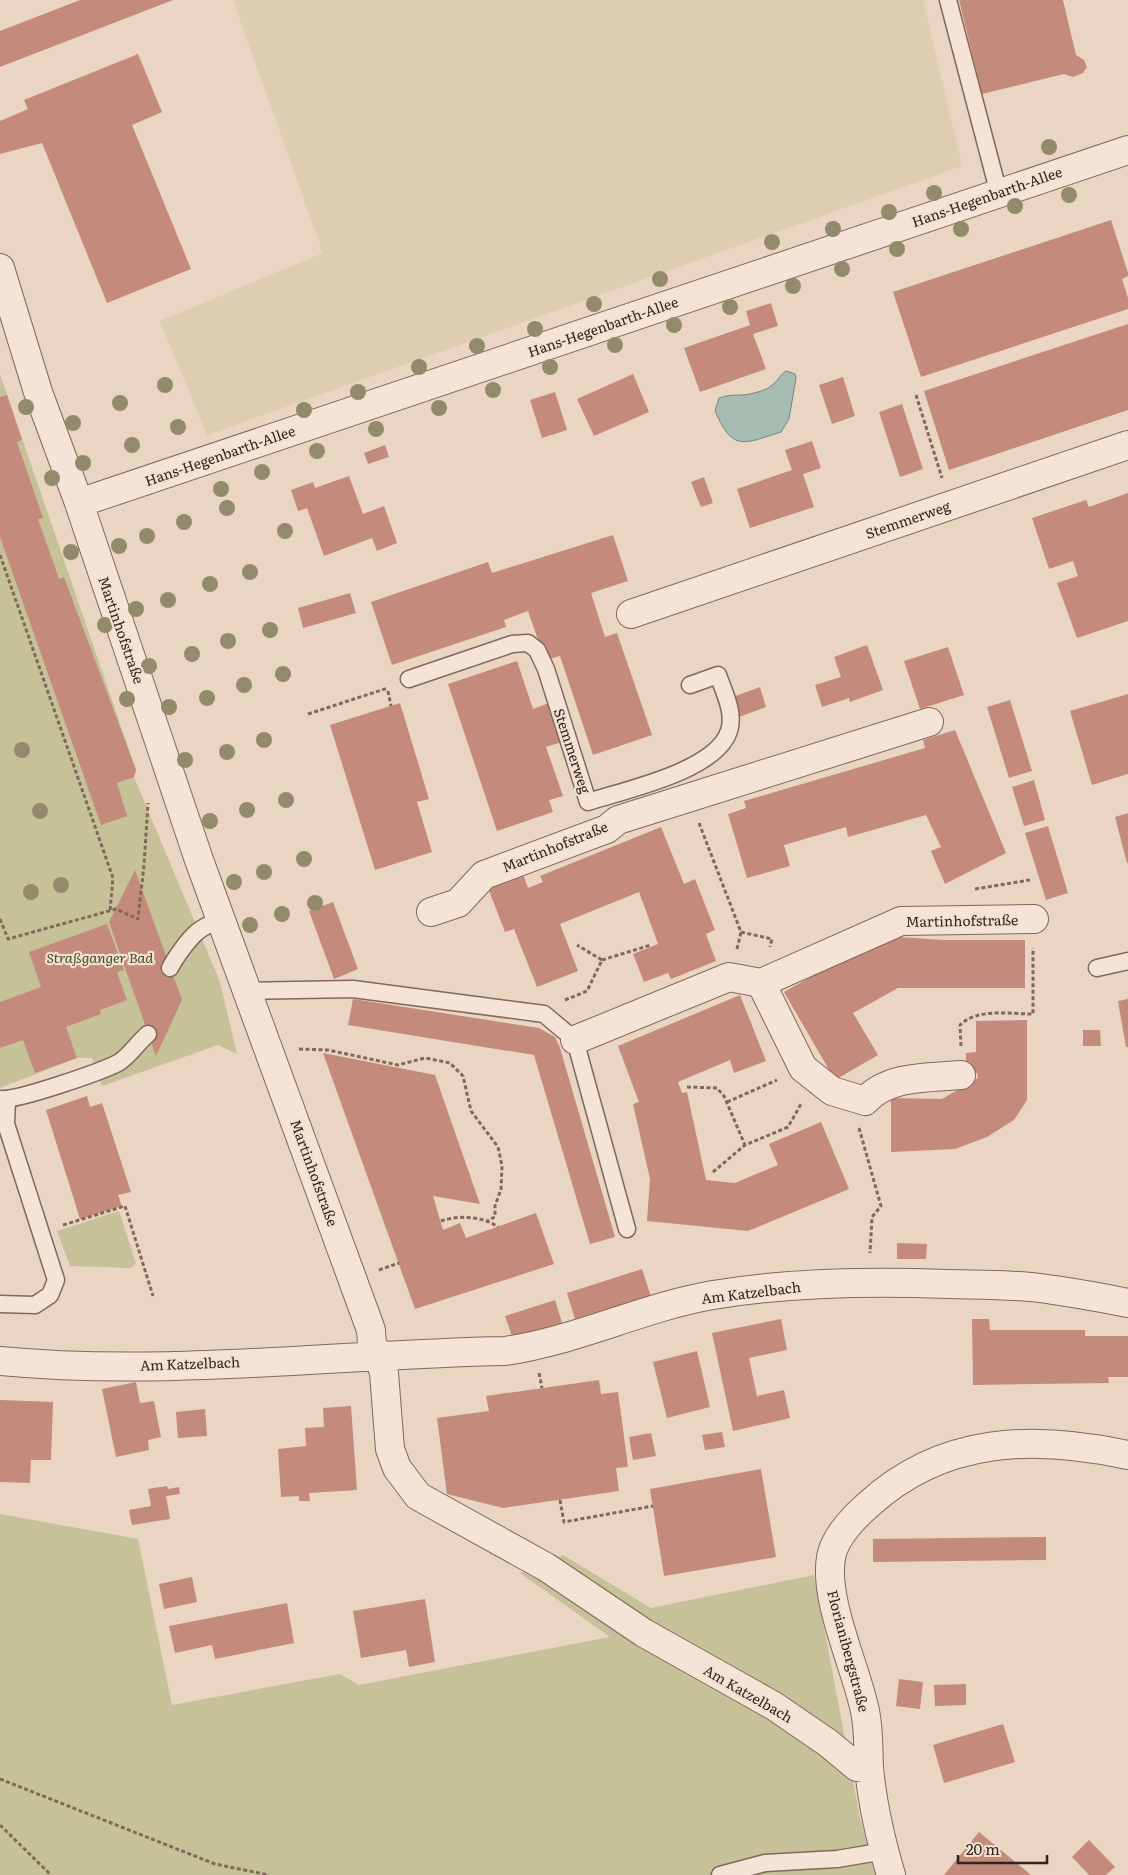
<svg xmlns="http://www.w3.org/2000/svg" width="1128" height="1875" font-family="Literata,serif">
  <rect width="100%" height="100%" fill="#e9d5c2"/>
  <path fill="#decdb1" d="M233 0H923L962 166 207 435 160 321 323 253Z"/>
  <path fill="#c6c198" d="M0 374 136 770 134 777 220 982 237 1054 218 1045 102 1086 92 1058H77L0 1088Z
    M119 1211 136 1263 131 1268 70 1266 57 1231Z
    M0 1514 138 1539 172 1705 340 1674 359 1685 610 1637 520 1573 563 1555 651 1608 814 1575 860 1818 876 1875H0Z"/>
  <path fill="#a4bdb0" stroke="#6c8a7c" d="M786 371 795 374 796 378 789 419 781 432C743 444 733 452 715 411L719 398C732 393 741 397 754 393 759 392 768 389 772 385 778 381 779 376 786 371Z"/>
  <path fill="#c48a7c" d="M80 0H173L0 67V31Z
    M959 0H1063L1076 55 1084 60 1087 67 1083 73 1073 77 1064 74 982 94Z
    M138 54 162 112 132 125 191 269 107 303 42 143 0 154V121L28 109 24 100Z
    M1111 220 1128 273V276L1122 279 1128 298V309L921 377 893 292Z
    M771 303 778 326 753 334 766 369 700 392 684 348 750 325 746 311Z
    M1128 324V410L949 470 924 391Z
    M633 374 649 412 594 436 577 399Z
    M843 377 855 416 832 424 819 385Z
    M555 392 567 430 542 438 530 400Z
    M7 395 22 440 17 442 43 518 38 519 59 579 64 577 136 770 134 777 117 783 127 816 101 825 0 537V397Z
    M902 404 923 469 900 477 879 412Z
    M812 441 821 468 803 474 814 507 750 528 737 489 792 470 785 450Z
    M385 445 389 457 368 464 364 453Z
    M349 476 363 514 384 506 397 543 377 551 372 538 324 556 307 508 298 511 291 490 313 482 315 488Z
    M704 477 713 503 701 507 691 482Z
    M1128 493V621L1077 638 1057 583 1078 576 1073 561 1049 569 1032 518 1086 500 1089 507Z
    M613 535 628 581 591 593 605 637 617 633 652 735 593 755 560 656 545 660 528 611 504 620 506 627 392 665 371 602 488 562 492 573Z
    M350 593 356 613 303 628 298 608Z
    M867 645 883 690 850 702 849 698 822 707 815 685 841 677 834 657Z
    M948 647 964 695 920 709 904 661Z
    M517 661 533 709 549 703 562 742 546 747 563 796 549 800 553 812 497 831 448 684Z
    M760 687 766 707 739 717 733 697Z
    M1128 694V774L1092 785 1070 711Z
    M1010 700 1032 771 1009 778 987 707Z
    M400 703 429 799 417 802 432 852 375 870 330 725Z
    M955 730 1006 853 945 884 931 851 941 847 926 815 848 837 846 827 784 845 790 866 747 878 728 814 746 808 744 801 925 748 923 740Z
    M1034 780 1045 820 1024 826 1012 787Z
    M1128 813V863H1127L1115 817Z
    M1048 826 1068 893 1046 900 1025 833Z
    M661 827 684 884 695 879 715 930 706 934 716 961 671 979 668 973 644 982 633 954 658 944 639 892 560 924 578 971 537 987 514 929 505 932 488 888 523 874 528 888 543 882 540 876Z
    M135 870 182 1000 156 1056 109 922Z
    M333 902 358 969 334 979 309 911Z
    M107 924 124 970 117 972 127 1000 100 1010 101 1014 66 1027 77 1058 35 1073 23 1040 0 1048V1002L41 987 29 952Z
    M883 936 944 940H1025V988H898L853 1013 878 1055 835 1080 784 992Z
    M740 995 766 1061 734 1073 730 1060 678 1082 682 1093 687 1092 706 1180 735 1183 778 1165 769 1144 821 1122 849 1189 748 1231 647 1221 650 1179 633 1104 639 1102 618 1046Z
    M353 999 539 1028 555 1037 560 1048 615 1237 590 1244 534 1055 348 1025Z
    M1128 999V1047H1126L1118 1001Z
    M1027 1020V1100L1014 1120 987 1137 955 1149 891 1152V1098L942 1099 978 1078 977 1073 966 1072V1053L976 1052V1021Z
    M1083 1030H1100L1101 1046H1083Z
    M323 1053 435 1075 480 1204 433 1196 443 1230 460 1223 466 1238 536 1213 554 1264 415 1309Z
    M87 1096 90 1107 102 1103 131 1192 118 1195 122 1206 80 1219 46 1110Z
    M897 1243 927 1244 926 1259H897Z
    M642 1269 652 1300 595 1318 593 1313 575 1319 567 1293Z
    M555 1300 562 1323 513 1339 505 1316Z
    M781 1319 787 1350 749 1358 757 1396 784 1390 790 1418 733 1431 712 1333Z
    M972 1319H989L990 1330H1085V1336H1128V1377H1108L1109 1383 973 1385Z
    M697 1351 710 1407 667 1418 653 1362Z
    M599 1380 601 1394 618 1392 628 1467 616 1468 619 1491 503 1508 447 1494 437 1418 489 1411 486 1396Z
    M136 1382 140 1403 154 1401 161 1437 148 1440 149 1450 116 1457 102 1389Z
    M0 1400 53 1402 51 1460H31L30 1483 0 1482Z
    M351 1406 357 1490 309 1493 310 1501H299V1496L281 1497 278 1449 306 1446 305 1428 324 1427 323 1408Z
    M205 1409 207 1436 178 1438 176 1412Z
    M722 1432 725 1447 705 1450 702 1435Z
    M651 1433 656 1456 633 1460 629 1437Z
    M761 1469 776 1557 664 1576 650 1489Z
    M167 1486 168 1489 179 1487 180 1494 166 1496 170 1519 132 1525 129 1510 151 1506 148 1489Z
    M1046 1537V1560L873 1562V1539Z
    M192 1577 197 1602 164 1609 159 1584Z
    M425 1599 435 1662 409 1667 406 1650 361 1658 353 1611Z
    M287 1603 294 1643 215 1659 212 1645 175 1653 169 1626Z
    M899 1679 923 1682 920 1709 896 1706Z
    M966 1684V1705L935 1706 934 1685Z
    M1003 1724 1015 1762 944 1783 933 1745Z
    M979 1832 1031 1875H944Z
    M1089 1840 1115 1867 1106 1875H1089L1072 1857Z"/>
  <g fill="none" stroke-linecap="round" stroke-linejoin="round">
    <g stroke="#82675b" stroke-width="19">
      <path id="service" d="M948 0 999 194
        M409 679 512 644 528 643 537 650 546 669 588 802C625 790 716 771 729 731 735 713 724 692 718 675L690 685
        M170 968C175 958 188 940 196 933 202 927 213 923 220 919
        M1097 968 1128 961
        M247 991 353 989 544 1014 575 1040 627 1229
        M0 1099C17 1101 100 1072 118 1063 130 1056 137 1043 148 1034
        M0 1304 35 1305 50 1295 56 1280 6 1124 7 1100
        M720 1875 765 1863 837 1859 885 1851"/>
    </g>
    <g stroke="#82675b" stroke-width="30">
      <path id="minor" d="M0 268 38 392 79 503 199 860 371 1330 372 1344 379 1356 384 1373 390 1449 397 1468 418 1496 546 1567 644 1633 774 1706 828 1743 857 1767 869 1769
        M79 503 1128 150
        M631 614 1128 445
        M431 912 458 903 484 875 607 829 618 820 929 722
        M761 983 803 1068 832 1091 865 1101C889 1075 928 1078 961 1075
        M575 1040 729 977 761 983 901 921 1034 919
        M0 1361C166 1377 339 1354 505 1351 576 1341 643 1307 713 1295 791 1282 870 1281 948 1284 983 1285 1018 1284 1053 1290 1078 1293 1103 1298 1128 1303
        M891 1875C881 1841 872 1803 869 1767 868 1748 869 1730 865 1711 856 1667 821 1595 832 1553 837 1535 855 1516 868 1505 943 1436 1034 1435 1128 1455"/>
    </g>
    <path stroke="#82675b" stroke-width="3" stroke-dasharray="4 2.5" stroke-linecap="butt" d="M916 395 942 478
      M0 555 113 878 110 911
      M388 691 391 706
      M308 714 388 688
      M699 823 741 932
      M975 889 1030 880
      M0 919 8 939 116 909 138 919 144 865 148 803
      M741 932 772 939 770 947
      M737 949 741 932
      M602 960 651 945
      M565 1000 587 991 602 960 577 945
      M961 1046 960 1025C977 1008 1010 1014 1033 1014V948
      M299 1049 328 1050 398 1065 425 1058 450 1063 463 1076 471 1111 498 1147 502 1166 501 1189 495 1206V1217L488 1220
      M687 1087 717 1088 724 1096 745 1145
      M727 1102 777 1080
      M859 1128 881 1206 872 1217 870 1253
      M713 1172 745 1145 788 1127 801 1104
      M441 1221C458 1215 483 1216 498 1227
      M63 1225 125 1206 153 1296
      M379 1270 399 1263
      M539 1373 542 1388
      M560 1500 564 1522 653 1506
      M0 1779 215 1864 269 1875
      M0 1825 51 1875"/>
    <use href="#service" stroke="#f5e4d5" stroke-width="16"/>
    <use href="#minor" stroke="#f5e4d5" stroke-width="28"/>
  </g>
  <g fill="#938a6c">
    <circle cx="1049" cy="147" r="8"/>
    <circle cx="934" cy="193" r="8"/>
    <circle cx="1069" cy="195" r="8"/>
    <circle cx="1015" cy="206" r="8"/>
    <circle cx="889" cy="212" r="8"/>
    <circle cx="833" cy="229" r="8"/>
    <circle cx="961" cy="229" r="8"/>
    <circle cx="772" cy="242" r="8"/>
    <circle cx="897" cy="249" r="8"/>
    <circle cx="842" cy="269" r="8"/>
    <circle cx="660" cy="279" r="8"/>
    <circle cx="793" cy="286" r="8"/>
    <circle cx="594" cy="304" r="8"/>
    <circle cx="730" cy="307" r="8"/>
    <circle cx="674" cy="325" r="8"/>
    <circle cx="535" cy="329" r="8"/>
    <circle cx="615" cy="345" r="8"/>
    <circle cx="477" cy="346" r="8"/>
    <circle cx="419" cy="367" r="8"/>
    <circle cx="550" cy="367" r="8"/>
    <circle cx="165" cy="385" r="8"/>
    <circle cx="493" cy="390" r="8"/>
    <circle cx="358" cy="392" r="8"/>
    <circle cx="120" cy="403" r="8"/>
    <circle cx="26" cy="407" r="8"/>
    <circle cx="439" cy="408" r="8"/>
    <circle cx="304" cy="410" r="8"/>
    <circle cx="73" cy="423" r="8"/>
    <circle cx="178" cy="427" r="8"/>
    <circle cx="376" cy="429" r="8"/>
    <circle cx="132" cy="445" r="8"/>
    <circle cx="317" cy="451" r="8"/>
    <circle cx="83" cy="463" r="8"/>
    <circle cx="262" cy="472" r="8"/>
    <circle cx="52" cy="478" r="8"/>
    <circle cx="221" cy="489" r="8"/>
    <circle cx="227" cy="508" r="8"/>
    <circle cx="184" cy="522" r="8"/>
    <circle cx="285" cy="531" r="8"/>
    <circle cx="147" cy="536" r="8"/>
    <circle cx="119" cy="546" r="8"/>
    <circle cx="71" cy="552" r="8"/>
    <circle cx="250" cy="572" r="8"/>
    <circle cx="210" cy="584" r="8"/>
    <circle cx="168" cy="600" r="8"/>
    <circle cx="136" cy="609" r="8"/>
    <circle cx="105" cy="625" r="8"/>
    <circle cx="270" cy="630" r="8"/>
    <circle cx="228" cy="641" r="8"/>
    <circle cx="192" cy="654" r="8"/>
    <circle cx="149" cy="666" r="8"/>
    <circle cx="283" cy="674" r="8"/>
    <circle cx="244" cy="685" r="8"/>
    <circle cx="207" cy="698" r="8"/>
    <circle cx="127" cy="699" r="8"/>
    <circle cx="169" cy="707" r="8"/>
    <circle cx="264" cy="740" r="8"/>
    <circle cx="22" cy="750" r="8"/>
    <circle cx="227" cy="752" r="8"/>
    <circle cx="185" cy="760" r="8"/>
    <circle cx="286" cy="800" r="8"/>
    <circle cx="247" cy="810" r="8"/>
    <circle cx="40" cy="811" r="8"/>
    <circle cx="210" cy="821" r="8"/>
    <circle cx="304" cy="859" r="8"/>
    <circle cx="264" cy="872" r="8"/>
    <circle cx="234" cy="882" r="8"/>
    <circle cx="61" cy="885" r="8"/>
    <circle cx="31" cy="892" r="8"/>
    <circle cx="315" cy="903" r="8"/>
    <circle cx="282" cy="914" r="8"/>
    <circle cx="250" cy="925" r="8"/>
  </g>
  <g text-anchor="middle" stroke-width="4.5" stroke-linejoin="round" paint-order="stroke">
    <g font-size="14" fill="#33231e" stroke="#f2e1d1">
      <text transform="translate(987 197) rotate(-19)" y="5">Hans-Hegenbarth-Allee</text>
      <text transform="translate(603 327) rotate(-19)" y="5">Hans-Hegenbarth-Allee</text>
      <text transform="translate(220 456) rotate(-19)" y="5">Hans-Hegenbarth-Allee</text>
      <text transform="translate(908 520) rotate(-19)" y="5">Stemmerweg</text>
      <text transform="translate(121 630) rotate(71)" y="5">Martinhofstraße</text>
      <text transform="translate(572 751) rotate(72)" y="5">Stemmerweg</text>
      <text transform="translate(555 847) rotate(-22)" y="5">Martinhofstraße</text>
      <text transform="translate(962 921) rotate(-1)" y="5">Martinhofstraße</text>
      <text transform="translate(314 1173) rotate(70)" y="5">Martinhofstraße</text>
      <text transform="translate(751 1293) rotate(-7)" y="5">Am Katzelbach</text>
      <text transform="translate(190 1364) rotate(-2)" y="5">Am Katzelbach</text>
      <text transform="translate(848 1651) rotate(75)" y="5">Florianibergstraße</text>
      <text transform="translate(748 1694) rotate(30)" y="5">Am Katzelbach</text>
    </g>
    <g font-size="14" font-style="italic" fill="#4c4d26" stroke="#f2e1d1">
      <text x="100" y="963">Straßganger Bad</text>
    </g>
  </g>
  <path d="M958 1855v8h89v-8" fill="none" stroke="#33231e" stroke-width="2.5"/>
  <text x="966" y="1855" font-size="15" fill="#33231e" stroke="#f2e1d1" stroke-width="4" paint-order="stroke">20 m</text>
</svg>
